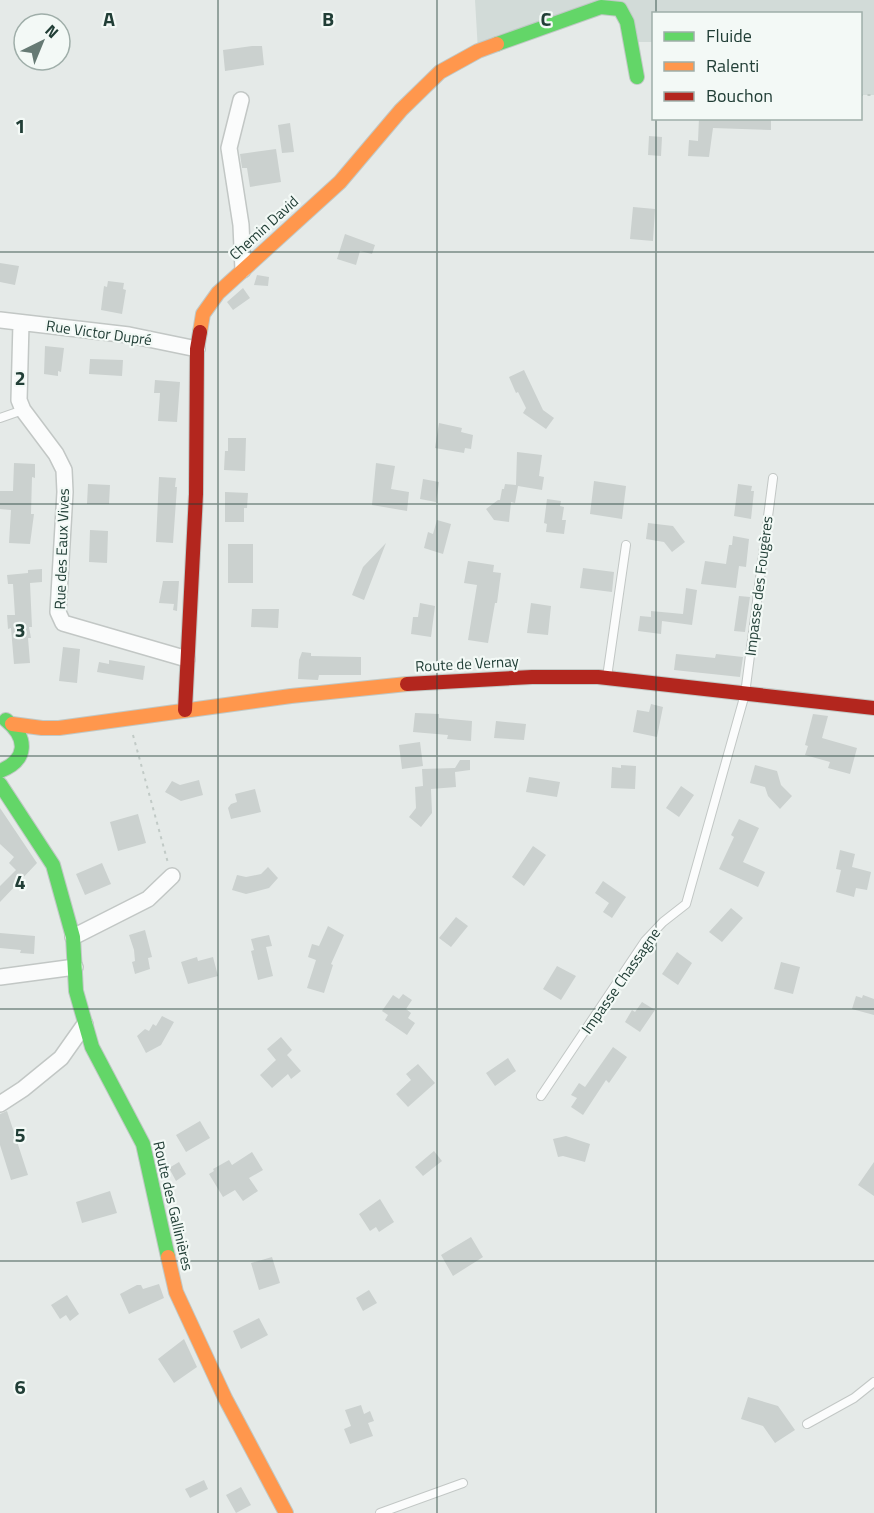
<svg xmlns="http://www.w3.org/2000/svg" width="874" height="1513" font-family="'Titillium Web',sans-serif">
  <rect width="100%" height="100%" fill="#e5eae8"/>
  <path fill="#d2dbd8" d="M475 0H874V95H861L860 14H654L653 42H631L620 9 478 51Z"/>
  <path fill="#cbd1cf" d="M252 46H262L264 65 225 71 223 50Z
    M699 118H771V130L713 128 709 157 688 156 689 140 698 141Z
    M290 123 294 152 282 153 278 125Z
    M649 136 662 137 661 156 648 155Z
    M276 149 281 182 250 187 247 168H242L240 154Z
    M633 207 655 209 653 241 630 239Z
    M345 234 375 245 372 254 360 251 356 265 337 259Z
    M0 263 19 266 15 285 0 282Z
    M257 275 269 277 268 286 254 285Z
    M108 281 124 283 123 289 126 290 122 314 101 310 104 286 107 287Z
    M243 288 250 298 233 310 227 302Z
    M45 346 64 348 61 372 58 371V376L44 374Z
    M90 359 123 360 122 376 89 374Z
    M524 370 543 410 554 418 546 429 523 413 526 408 518 392 516 393 509 377Z
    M155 380 180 382 177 422 158 421 160 393H154Z
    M439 423 462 428 461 432 473 435 471 449 465 448 464 453 435 448Z
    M228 438H246L245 471 224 470 225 451H228Z
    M517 452 542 455 539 476 544 477 542 490 518 486 515 503 511 502 509 522 494 520 486 509 498 500H500L502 489H504L505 484 516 485Z
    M14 463 35 464V478L32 477 31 514H34L30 544 9 543 11 510 0 509V491H13Z
    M376 463 395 466 391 489 409 492 407 511 372 505Z
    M159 477 176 478 175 487H177L173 543 156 542Z
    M423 479 439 482 436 502 420 499Z
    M594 481 626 486 622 519 590 514Z
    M88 484 110 485 109 504H87Z
    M738 484 752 486 751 491H754L751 519 734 516Z
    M225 492 248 493 247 508H244V522H225Z
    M547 499 561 501 560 506 564 507 562 520H566L564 534 546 532 547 524 544 523Z
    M437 520 451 524 443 554 424 548 428 532 433 534Z
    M648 523 673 526 685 542 672 552 664 542 646 539Z
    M90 530 108 531 107 563 89 562Z
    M733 536 749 539 746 567 739 566 736 588 701 584 705 561 726 564 729 545H732Z
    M386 543 364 600 352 595 363 567Z
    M228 544H253V583H228Z
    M468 561 494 565 493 572 501 573 497 603H495L488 643 468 640 477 585 464 583Z
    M583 568 614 572 612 592 580 588Z
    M42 569V582L30 583 32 627H29L31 638H28L30 663 14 664 11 628 8 629 7 615H15L13 584H8L7 575 28 573V570Z
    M163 581H179L177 611 173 610 174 604 159 603Z
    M686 588 697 590 692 625 662 621 661 634 638 631 640 616 651 617V611L683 614Z
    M739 596 750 597 745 632 734 631Z
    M420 603 435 606 431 637 411 634 413 617H418Z
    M531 603 551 606 548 635 527 633Z
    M252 609H279L278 628 251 627Z
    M63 647 80 649 77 683 59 681Z
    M302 652 311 653V656L361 657V675H319L318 680 298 679 299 660Z
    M676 654 715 658 716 654 743 657 740 677 674 670Z
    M109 660 145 666 143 680 97 672 99 662 109 664Z
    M651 704 663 707 657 737 633 732 637 710 649 712Z
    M415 713 439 714V718L472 721 471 741 447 739 448 735 413 732Z
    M813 714 828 716 822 738 857 748 850 774 828 768 830 762 805 755 808 746 805 745Z
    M496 721 526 724 524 740 494 738Z
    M420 742 423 766 402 769 399 745Z
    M460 760H470V770L455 772 456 787 431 789 432 813 421 827 409 817 416 808 415 787 423 786 422 769 455 768Z
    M621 765 636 766 635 789 611 788 612 767 621 768Z
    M755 765 777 771 781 785 792 796 780 809 768 796 765 787 750 783Z
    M529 777 560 782 557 797 526 792Z
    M199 780 203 795 181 801 165 792 172 781 180 785Z
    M681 786 694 795 679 817 666 808Z
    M255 789 261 812 231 819 228 808 231 804 237 802 235 794Z
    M0 808 37 863 0 902V886L16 870 9 863 14 857 0 844Z
    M138 814 146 843 118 851 110 822Z
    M739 819 759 828 743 862 765 872 758 887 719 869 734 837 731 835Z
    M533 846 546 855 524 886 512 877Z
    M840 850 855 854 852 867 871 872 867 890 856 888 854 897 836 892 841 870 836 869Z
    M102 863 111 884 85 895 76 874Z
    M268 867 278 878 269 888 246 894 232 890 237 875 246 877 261 874Z
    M603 881 626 897 612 918 603 912 609 903 595 893Z
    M731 908 743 918 722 942 709 932Z
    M456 917 468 926 451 947 439 938Z
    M328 926 344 935 331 964 333 965 324 993 307 988 316 960 308 957 312 944 319 946Z
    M145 930 151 953 152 957 148 958 150 969 135 974 132 962 135 961 134 950 129 935Z
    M0 933 35 936 34 954 20 953 21 950 0 948Z
    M269 935 272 946 266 947 273 976 258 980 251 951 254 950 251 939Z
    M677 952 692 963 678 985 662 974Z
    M197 957 198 961 213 957 218 976 188 984 181 962Z
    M781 962 800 967 793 994 774 989Z
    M557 966 576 976 561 1000 543 989Z
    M403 994 412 1000 406 1009 411 1013 408 1018 415 1023 407 1035 385 1020 388 1015 382 1011 393 995 399 999Z
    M863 995 874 999V1015L852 1009 856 996 862 998Z
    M642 1002 655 1010 640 1032 625 1022 632 1010 635 1012Z
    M162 1016 174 1022 161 1045 146 1053 137 1036 145 1029 149 1031 153 1024 156 1026Z
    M281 1037 292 1050 287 1055 301 1071 291 1079 288 1074 272 1088 260 1075 276 1060 267 1049Z
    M613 1047 627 1057 609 1083 606 1080 583 1115 571 1107 577 1098 571 1095 579 1083 585 1087Z
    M508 1058 516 1071 495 1086 486 1073Z
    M418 1064 435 1083 408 1107 396 1094 411 1080 406 1074Z
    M7 1111 28 1175 11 1180 0 1145V1114Z
    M200 1121 210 1138 186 1152 176 1135Z
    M566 1136 590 1144 585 1162 563 1156 558 1157 553 1139Z
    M434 1151 442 1161 423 1176 415 1167Z
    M252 1152 263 1170 249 1178 258 1191 243 1201 235 1190 223 1197 209 1174 214 1171 213 1169 229 1160 232 1165Z
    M179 1162 186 1174 176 1181 169 1168Z
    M874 1162V1196L858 1185Z
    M110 1191 117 1213 82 1223 76 1202Z
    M380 1199 394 1222 379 1232 376 1227 370 1231 359 1214Z
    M471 1237 483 1257 453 1276 441 1255Z
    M272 1257 280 1283 259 1290 251 1263Z
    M159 1284 164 1298 129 1314 120 1294 137 1285H141L143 1289Z
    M369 1290 377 1303 363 1311 356 1298Z
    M67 1295 79 1314 70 1321 66 1315 60 1319 51 1305Z
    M259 1318 268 1335 241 1349 233 1331Z
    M184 1339 197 1367 174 1383 158 1359Z
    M748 1397 778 1406 795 1430 775 1443 763 1426 741 1419Z
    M361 1405 364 1414 370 1411 374 1421 368 1423 373 1436 350 1444 344 1429 351 1426 345 1410Z
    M204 1480 208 1489 190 1498 185 1489Z
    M241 1487 251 1505 236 1513 226 1495Z"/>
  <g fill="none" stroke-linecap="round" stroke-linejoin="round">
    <g stroke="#c2c7c5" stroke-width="10">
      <path id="lane" d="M0 418 23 410
        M607 677 626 545
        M541 1096 645 941 663 922 686 904 745 694 773 478
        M807 1424 854 1398 874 1382
        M380 1513 463 1483"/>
    </g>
    <g stroke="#c2c7c5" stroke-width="18">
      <path id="street" d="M241 100 229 148 241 225 243 270
        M0 320 129 335 197 349
        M21 323 19 400 23 410 56 454 64 470 65 492 58 612 63 623 187 659
        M73 937 148 899 172 876
        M0 977 75 967
        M0 1104 23 1089 61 1058 85 1024"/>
    </g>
    <g stroke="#c0c8c5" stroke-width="16">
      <path id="fast" d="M497 44 601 7 620 9 627 22 637 77
        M0 771C28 760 28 738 6 720
        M0 784 53 865 73 937 76 991 92 1047 143 1144 168 1257"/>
    </g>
    <g stroke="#c0c8c5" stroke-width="16">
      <path id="slow" d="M200 332 203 314 218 293 340 182 401 110 440 72 478 51 497 44
        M12 724 42 728H59L291 696 407 684
        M168 1257 176 1292 225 1398 286 1513"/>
    </g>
    <g stroke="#c0c8c5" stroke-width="16">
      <path id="jam" d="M407 684 532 677H598L874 708
        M185 710 196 494 197 349 200 332"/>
    </g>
    <path stroke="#c1cac6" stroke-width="2" stroke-dasharray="3 4.5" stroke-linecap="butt" d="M860 95H874
      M133 735 168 863"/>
    <use href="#lane" stroke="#fbfcfc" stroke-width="8"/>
    <use href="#street" stroke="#fbfcfc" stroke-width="15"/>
    <use href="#fast" stroke="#63d668" stroke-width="14"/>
    <use href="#slow" stroke="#ff974d" stroke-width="14"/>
    <use href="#jam" stroke="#b3261e" stroke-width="14"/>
  </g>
  <path fill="none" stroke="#213e36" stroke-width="1.5" stroke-opacity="0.55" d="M218 0V1513M437 0V1513M656 0V14M656 118V1513M0 252H874M0 504H874M0 756H874M0 1009H874M0 1261H874"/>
  <g text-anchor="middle" stroke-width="4.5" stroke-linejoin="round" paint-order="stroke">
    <g font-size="15" fill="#213e36" stroke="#f3f9f6">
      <text transform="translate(264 228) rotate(-42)" y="5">Chemin David</text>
      <text transform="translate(99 333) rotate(8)" y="5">Rue Victor Dupré</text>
      <text transform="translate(62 549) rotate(-88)" y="5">Rue des Eaux Vives</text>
      <text transform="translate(759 586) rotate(-83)" y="5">Impasse des Fougères</text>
      <text transform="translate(467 664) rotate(-3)" y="5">Route de Vernay</text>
      <text transform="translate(621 981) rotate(-55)" y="5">Impasse Chassagne</text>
      <text transform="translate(173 1206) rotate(77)" y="5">Route des Gallinières</text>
    </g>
  </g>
  <g font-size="20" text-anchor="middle" font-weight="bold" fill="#213e36" stroke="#f3f9f6" stroke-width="4.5" stroke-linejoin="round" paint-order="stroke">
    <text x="109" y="26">A</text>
    <text x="328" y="26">B</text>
    <text x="546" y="26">C</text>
    <text x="20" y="133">1</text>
    <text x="20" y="385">2</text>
    <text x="20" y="637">3</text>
    <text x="20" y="889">4</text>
    <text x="20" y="1142">5</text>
    <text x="20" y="1394">6</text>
  </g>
  <rect x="652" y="12" width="210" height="108" fill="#f3f9f6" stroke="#9faea9" stroke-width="1.5"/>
  <rect x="664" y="32" width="30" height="9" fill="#63d668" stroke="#9faea9" stroke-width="1.5"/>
  <text x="706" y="42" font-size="18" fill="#213e36">Fluide</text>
  <rect x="664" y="62" width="30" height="9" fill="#ff974d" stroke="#9faea9" stroke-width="1.5"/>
  <text x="706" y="72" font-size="18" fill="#213e36">Ralenti</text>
  <rect x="664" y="92" width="30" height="9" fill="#b3261e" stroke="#9faea9" stroke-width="1.5"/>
  <text x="706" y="102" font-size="18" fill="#213e36">Bouchon</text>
  <g transform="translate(42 42) rotate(43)"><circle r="28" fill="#f3f9f6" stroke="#9faea9" stroke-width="1.5"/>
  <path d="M0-4.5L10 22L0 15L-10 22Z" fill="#667a74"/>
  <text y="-9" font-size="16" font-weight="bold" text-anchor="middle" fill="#213e36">N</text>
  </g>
</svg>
